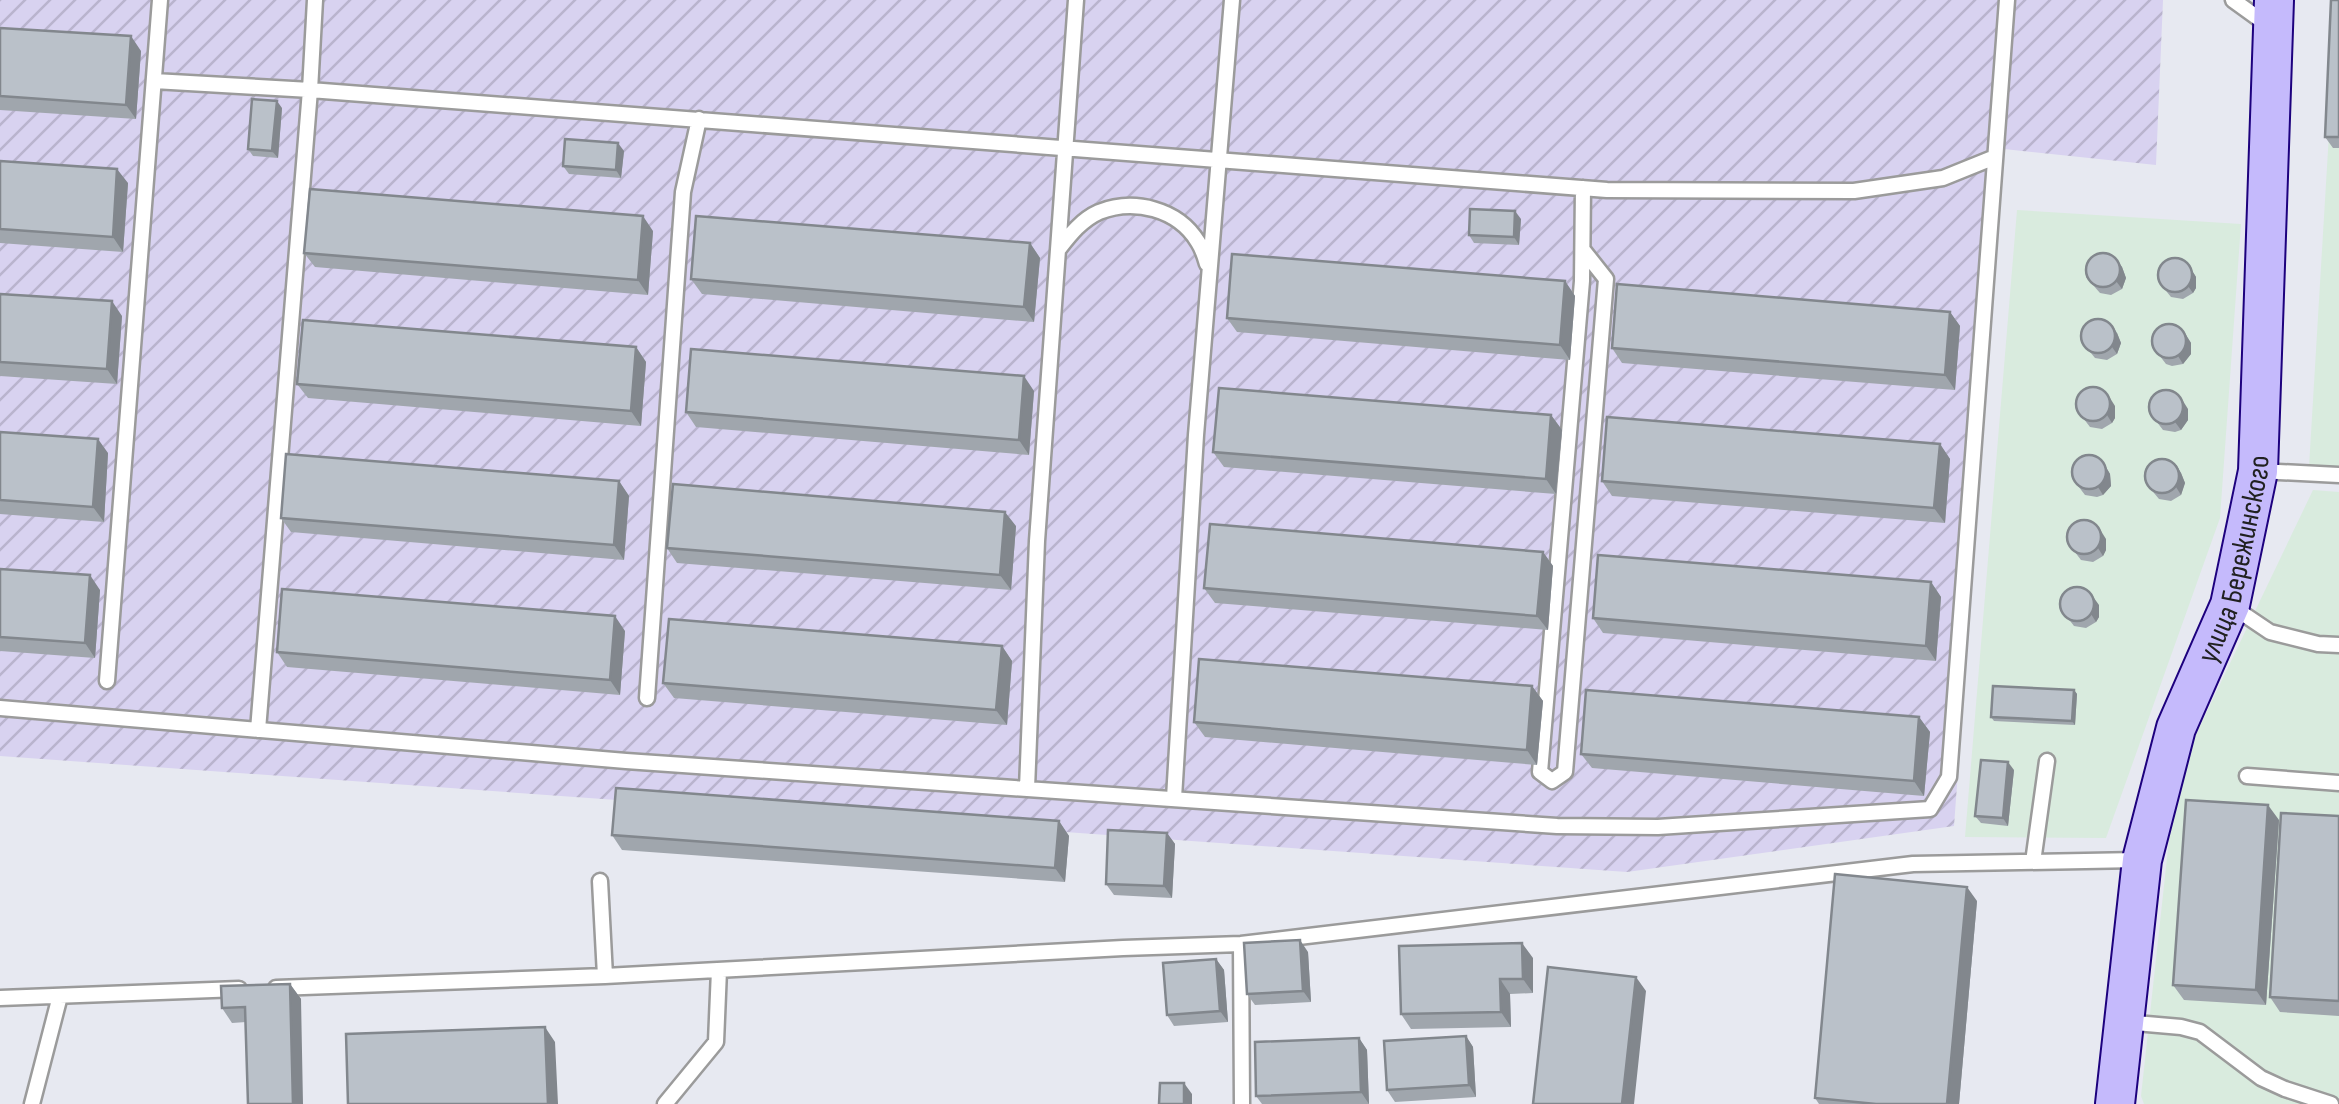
<svg xmlns="http://www.w3.org/2000/svg" width="2339" height="1104" font-family="'Sofia Sans Condensed',sans-serif">
  <defs>
    <pattern id="farmland-furrows" width="10" height="10" patternUnits="userSpaceOnUse" patternTransform="scale(2.5)"><rect width="10" height="10" fill="#d8d2f0"/><path d="M-1 1l2-2M0 10L10 0M9 11l2-2" fill="none" stroke="#b9b4ce"/></pattern>
  </defs>
  <rect width="100%" height="100%" fill="#e7e9f1"/>
  <path fill="#d9ebde" d="M2337 0H2339V469L2309 467Z
    M2017 210 2241 224 2220 518 2106 838 1965 837Z
    M2313 490 2339 492V1104H2144L2141 1096 2176 776Z"/>
  <path fill="url(#farmland-furrows)" d="M0 0H2163L2156 165 2004 149 1954 826 1627 872 0 756Z"/>
  <g fill="none" stroke-linecap="round" stroke-linejoin="round">
    <g stroke="#9b9b9b" stroke-width="19">
      <path id="service" d="M2233 0 2269 26
        M154 81 310 90 1607 190 1854 191 1943 178 1995 157
        M1058 250C1069 236 1081 220 1099 212 1134 198 1178 209 1198 242 1202 248 1205 257 1207 264
        M1583 250 1606 279 1565 772 1552 781 1540 772 1582 281 1583 188
        M2259 471 2339 475
        M2230 605 2270 632 2318 644 2339 645
        M107 681 160 0
        M647 698 683 192 699 119
        M0 708 626 761 1557 826 1658 827 1930 809 1949 777 2007 0
        M258 730 310 90 315 0
        M2247 776 2339 783
        M1027 788 1037 541 1076 0
        M1174 798 1196 435 1232 0
        M2033 862 2047 761
        M600 881 605 976
        M1241 944 1242 1104
        M276 988 605 976 1123 948 1241 944 1913 864 2138 860
        M0 998 239 989
        M2124 1022 2181 1027 2200 1032 2261 1078 2285 1089 2331 1104
        M32 1104 60 996
        M665 1104 716 1042 719 970"/>
    </g>
    <g stroke="#1d017e" stroke-width="42">
      <g id="secondary">
        <path id="s1" d="M2115 1104 2142 860 2176 728 2230 605 2258 471 2274 0"/>
      </g>
    </g>
    <use href="#service" stroke="#fff" stroke-width="14"/>
    <use href="#secondary" stroke="#c5bafc" stroke-width="38"/>
  </g>
  <path fill="#a0a6ad" d="M2339 0V148H2333L2325 137Z
    M0 28 141 51 136 119 0 110Z
    M282 108 278 158 253 156 248 149Z
    M624 151 621 178 569 174 563 166Z
    M0 161 128 183 123 252 0 243Z
    M1521 219 1519 245 1474 243 1469 235Z
    M653 231 648 295 315 267 304 253Z
    M1030 243 1040 258 1034 322 702 294 691 279Z
    M2117 260 2122 267 2126 278 2122 289 2111 295 2100 293 2086 277Z
    M2188 264 2196 277V288L2193 293 2183 299 2171 297 2158 281Z
    M1565 281 1575 296 1570 360 1237 332 1227 318Z
    M0 294 122 316 117 384 0 376Z
    M1950 312 1960 326 1955 390 1622 363 1612 348Z
    M2117 333 2121 343 2117 354 2107 360 2095 358 2082 342Z
    M2186 335 2191 343V354L2183 364 2172 366 2166 364 2153 347Z
    M636 347 646 362 641 426 308 398 297 384Z
    M1034 391 1029 455 696 427 686 412Z
    M2115 406V418L2112 423 2102 429 2090 427 2077 410Z
    M2188 409V420L2181 430 2175 432 2163 430 2150 413Z
    M1551 415 1562 430 1556 494 1224 467 1213 452Z
    M0 432 108 453 104 522 0 514Z
    M1940 444 1950 459 1945 523 1612 496 1602 481Z
    M2103 462 2110 474 2111 486 2103 495 2097 497 2085 495 2072 478Z
    M2176 465 2181 473 2185 483 2181 495 2171 501 2159 499 2149 487Z
    M619 481 629 496 624 560 291 532 281 518Z
    M1016 526 1011 590 677 563 667 548Z
    M2106 539V550L2103 556 2093 562 2081 560 2068 543Z
    M1543 552 1553 566 1548 630 1215 603 1204 588Z
    M0 569 100 590 95 658 0 651Z
    M1931 582 1941 597 1936 661 1603 633 1593 618Z
    M2099 605V617L2096 622 2086 628 2074 626 2061 609Z
    M625 631 620 695 287 667 277 652Z
    M1002 646 1012 661 1007 725 674 698 663 683Z
    M1532 686 1543 701 1537 765 1205 737 1194 722Z
    M2074 690 2077 694 2075 725 1994 721 1991 717Z
    M1919 717 1930 732 1924 796 1592 768 1581 754Z
    M2014 770 2008 826 1981 823 1975 816Z
    M2339 816V1016L2280 1012 2270 997Z
    M2279 820 2266 1005 2184 1000 2173 985Z
    M1059 821 1069 836 1065 882 622 850 612 835Z
    M1167 833 1175 844 1172 898 1114 895 1106 884Z
    M1977 901 1959 1104H1819L1815 1098Z
    M1308 952 1311 1002 1255 1005 1247 994Z
    M1533 958V993L1510 994 1511 1027 1411 1029 1401 1014Z
    M1216 959 1224 970 1228 1022 1174 1026 1167 1015Z
    M290 984 301 999 246 1022 232 1023 222 1008Z
    M1466 1036 1473 1047 1476 1097 1395 1102 1387 1090Z
    M1359 1038 1367 1050 1369 1104H1262L1256 1096Z"/>
  <path fill="#82878d" d="M131 36 141 51 136 119 126 105Z
    M277 101 282 108 278 158 272 151Z
    M618 143 624 151 621 178 616 170Z
    M117 169 128 183 123 252 113 237Z
    M1515 211 1521 219 1519 245 1514 237Z
    M643 216 653 231 648 295 638 280Z
    M1030 243 1040 258 1034 322 1024 307Z
    M2117 260 2122 267 2126 278 2122 289 2116 281Z
    M2188 264 2196 277V288L2193 293 2188 286Z
    M1565 281 1575 296 1570 360 1560 345Z
    M112 301 122 316 117 384 107 369Z
    M1950 312 1960 326 1955 390 1945 375Z
    M2112 325 2117 333 2121 343 2117 354 2112 347Z
    M2186 335 2191 343V354L2183 364 2178 356Z
    M636 347 646 362 641 426 631 411Z
    M1024 376 1034 391 1029 455 1019 440Z
    M2110 398 2115 406V418L2112 423 2107 415Z
    M2183 401 2188 409V420L2181 430 2175 422Z
    M1551 415 1562 430 1556 494 1546 479Z
    M98 439 108 453 104 522 93 507Z
    M1940 444 1950 459 1945 523 1934 508Z
    M2103 462 2110 474 2111 486 2103 495 2098 487Z
    M2176 465 2181 473 2185 483 2181 495 2176 487Z
    M619 481 629 496 624 560 614 545Z
    M1005 512 1016 526 1011 590 1000 575Z
    M2101 531 2106 539V550L2103 556 2098 548Z
    M1543 552 1553 566 1548 630 1537 616Z
    M90 575 100 590 95 658 85 643Z
    M1931 582 1941 597 1936 661 1926 646Z
    M2094 598 2099 605V617L2096 622 2091 614Z
    M615 616 625 631 620 695 610 680Z
    M1002 646 1012 661 1007 725 996 710Z
    M1532 686 1543 701 1537 765 1527 750Z
    M2074 690 2077 694 2075 725 2072 721Z
    M1919 717 1930 732 1924 796 1914 781Z
    M2008 762 2014 770 2008 826 2003 818Z
    M2268 805 2279 820 2266 1005 2256 990Z
    M1059 821 1069 836 1065 882 1055 868Z
    M1167 833 1175 844 1172 898 1164 886Z
    M1967 887 1977 901 1959 1104H1947Z
    M1300 940 1308 952 1311 1002 1303 991Z
    M1522 943 1533 958V993L1523 979Z
    M1216 959 1224 970 1228 1022 1220 1011Z
    M1636 977 1646 991 1634 1104H1622Z
    M1500 979 1510 994 1511 1027 1501 1012Z
    M290 984 301 999 303 1104H293Z
    M545 1027 555 1042 558 1104H548Z
    M1466 1036 1473 1047 1476 1097 1469 1085Z
    M1359 1038 1367 1050 1369 1104 1361 1092Z
    M1184 1083 1192 1094V1104H1184Z"/>
  <path fill="#bac1c9" stroke="#82878d" stroke-width="2.5" d="M2331 0H2339V137H2325Z
    M0 28 131 36 126 105 0 96Z
    M252 99 277 101 272 151 248 149Z
    M565 139 618 143 616 170 563 166Z
    M0 161 117 169 113 237 0 229Z
    M310 189 643 216 638 280 304 253Z
    M1470 209 1515 211 1514 237 1469 235Z
    M696 216 1030 243 1024 307 691 279Z
    M2086 270a17 17 0 1 1 34 0a17 17 0 1 1-34 0Z
    M1232 254 1565 281 1560 345 1227 318Z
    M2158 275a17 17 0 1 1 34 0a17 17 0 1 1-34 0Z
    M1617 284 1950 312 1945 375 1612 348Z
    M0 294 112 301 107 369 0 362Z
    M2081 336a17 17 0 1 1 34 0a17 17 0 1 1-34 0Z
    M303 320 636 347 631 411 297 384Z
    M2152 341a17 17 0 1 1 34 0a17 17 0 1 1-34 0Z
    M691 349 1024 376 1019 440 686 412Z
    M2076 404a17 17 0 1 1 34 0a17 17 0 1 1-34 0Z
    M1219 388 1551 415 1546 479 1213 452Z
    M2149 407a17 17 0 1 1 34 0a17 17 0 1 1-34 0Z
    M1607 417 1940 444 1934 508 1602 481Z
    M0 432 98 439 93 507 0 500Z
    M286 454 619 481 614 545 281 518Z
    M2072 472a17 17 0 1 1 34 0a17 17 0 1 1-34 0Z
    M2145 476a17 17 0 1 1 34 0a17 17 0 1 1-34 0Z
    M673 484 1005 512 1000 575 667 548Z
    M2067 537a17 17 0 1 1 34 0a17 17 0 1 1-34 0Z
    M1210 524 1543 552 1537 616 1204 588Z
    M1598 555 1931 582 1926 646 1593 618Z
    M0 569 90 575 85 643 0 637Z
    M2060 604a17 17 0 1 1 34 0a17 17 0 1 1-34 0Z
    M282 589 615 616 610 680 277 652Z
    M669 619 1002 646 996 710 663 683Z
    M1199 659 1532 686 1527 750 1194 722Z
    M1993 686 2074 690 2072 721 1991 717Z
    M1586 690 1919 717 1914 781 1581 754Z
    M1981 760 2008 762 2003 818 1975 816Z
    M616 788 1059 821 1055 868 612 835Z
    M2186 800 2268 805 2256 990 2173 985Z
    M2281 813 2339 816V1001L2270 997Z
    M1108 830 1167 833 1164 886 1106 884Z
    M1835 874 1967 887 1947 1104H1876L1815 1098Z
    M1300 940 1303 991 1247 994 1244 943Z
    M1522 943 1523 979H1500L1501 1012 1401 1014 1399 946Z
    M1216 959 1220 1011 1167 1015 1163 963Z
    M1548 967 1636 977 1622 1104H1533Z
    M290 984 293 1104H248L245 1007 222 1008 221 986Z
    M545 1027 548 1104H348L346 1034Z
    M1466 1036 1469 1085 1387 1090 1384 1041Z
    M1359 1038 1361 1092 1256 1096 1255 1042Z
    M1160 1083H1184V1104H1159Z"/>
  <g text-anchor="middle" stroke-width="10" stroke-linejoin="round" paint-order="stroke">
    <g font-size="30" fill="#212121" stroke="#fff">
      <text dy="10" stroke="none"><textPath href="#s1" startOffset="562">улица Бережинского</textPath></text>
    </g>
  </g>
</svg>
